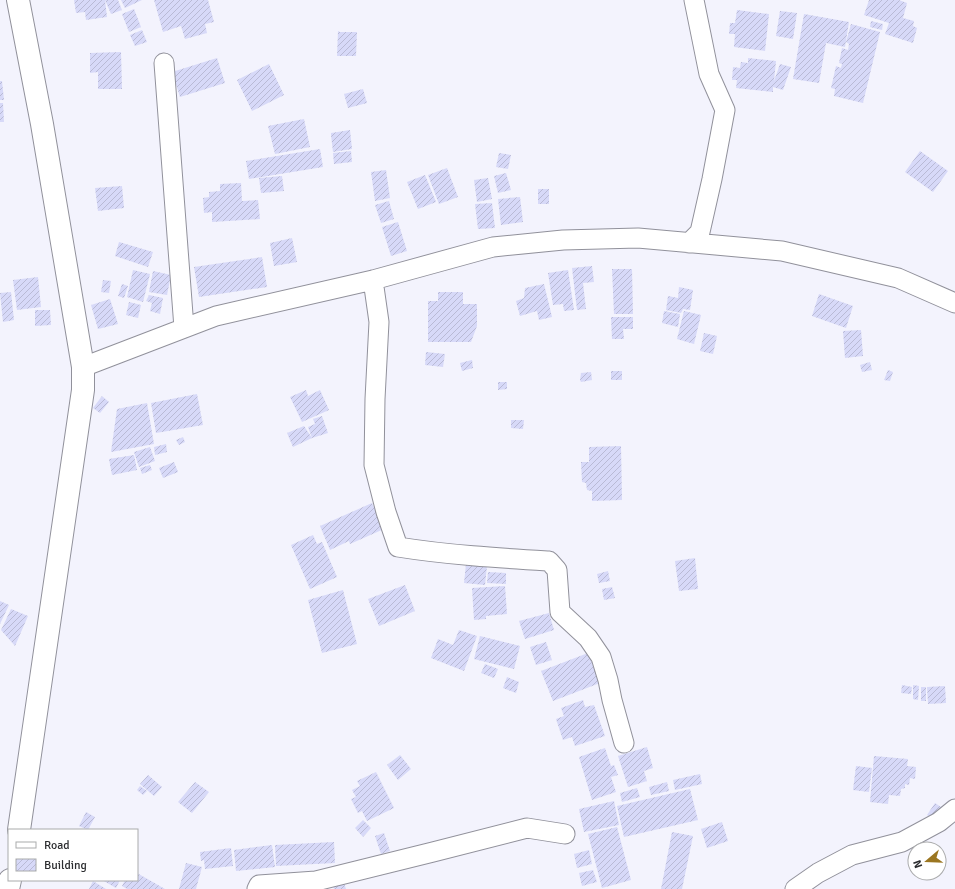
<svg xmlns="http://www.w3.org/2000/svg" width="955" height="889" font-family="Signika,sans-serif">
  <defs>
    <pattern id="building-hatch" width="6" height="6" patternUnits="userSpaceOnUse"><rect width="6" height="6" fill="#d7d9f8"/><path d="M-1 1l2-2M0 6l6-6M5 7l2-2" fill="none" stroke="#b9bad5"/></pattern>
  </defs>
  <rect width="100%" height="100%" fill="#f3f3fd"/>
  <path fill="url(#building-hatch)" d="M74 0H105L107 17 86 20 85 12 76 13Z
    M105 0H118L122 10 111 14Z
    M121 0H142L125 8Z
    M154 0H208L214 22 205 24 207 33 185 39 181 26 163 32Z
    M869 0H899L907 3 903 18 914 21 913 26 917 28 913 43 885 34 889 23 864 15Z
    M134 9 141 27 129 32 122 14Z
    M737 10 769 14 765 51 734 47 735 34H729L730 23H735Z
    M780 11 797 13 793 39 776 36Z
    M804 14 849 22 845 47 826 43 819 83 793 79Z
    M871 21 883 24 882 30 870 27Z
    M851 24 880 32 863 103 834 96 835 89 831 88 836 66 841 68 842 64 839 63 842 48 848 50 849 44 846 42Z
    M142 30 147 42 135 46 130 35Z
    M338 31 340 32H357L356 56H337Z
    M121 52 122 89H98V72L90 73V53Z
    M217 58 225 83 180 97 172 72Z
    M748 58 776 61 774 81 780 64 791 67 783 90 773 87V92L736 88 737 80H732L733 67 740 68 741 62 748 63Z
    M269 64 284 95 252 111 237 80Z
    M0 81H2L4 100H0Z
    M363 89 367 103 348 108 344 94Z
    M0 103H3L4 122H0Z
    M304 119 310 147 275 154 268 126Z
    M350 130 352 149 333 152 331 135V133Z
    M320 149 323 167 249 179 246 161Z
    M351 151 352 162 334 164 333 153Z
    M920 151 948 171 933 192 905 172Z
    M499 153 511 155 508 169 496 167Z
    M447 168 458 197 439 204 428 175Z
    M386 170 390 198 375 201 371 172Z
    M506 173 511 190 498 193 494 176Z
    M425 175 436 202 418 209 407 182Z
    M282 176 284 191 261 193 259 178Z
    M488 178 492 199 477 202 474 180Z
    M241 183 242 201 258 200 260 219 212 222V212L204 213 203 198 209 197V192L220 191V184Z
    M122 186 124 208 98 211 95 188Z
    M538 189H549V204H538Z
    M520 197 523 222 501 225 498 199Z
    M389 201 394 219 381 223 375 205Z
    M492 203 495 228 478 229 475 204Z
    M398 222 407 251 391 256 382 227Z
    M292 238 297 262 274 266 270 243Z
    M119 242 153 252 148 267 115 256Z
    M262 257 267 287 199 297 194 267Z
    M592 266 594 282 583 283 586 309 577 310 572 268Z
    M612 269H632L633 314H614Z
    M133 270 150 274 143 302 127 297Z
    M568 270 574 310 564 311 563 304 553 305 548 273Z
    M153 271 171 275 167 295 149 292Z
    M38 277 41 307 17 310 13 280Z
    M103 280 111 281 109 293 101 292Z
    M122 284 128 286 124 298 118 296Z
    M544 284 552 317 539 320 537 311 520 316 516 301 524 298 525 288Z
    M679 287 693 290 690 310 683 309 681 313 666 310 668 296 678 298Z
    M11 292 14 320 3 322 0 293Z
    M438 292H463V304H477V326L471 342H428V301H438Z
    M819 294 853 306 846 328 812 316Z
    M149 295 163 298 160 314 150 311 152 303 146 301Z
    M110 299 118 324 98 329 91 305Z
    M129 302 141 305 138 318 126 315Z
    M35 310H50L51 325 35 326Z
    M664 311 680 314 678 327 662 323Z
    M684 311 701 315 694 344 677 339Z
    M611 317H633V329H623L624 339H612Z
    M861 330 863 356 845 358 843 331Z
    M704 333 717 336 713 354 700 351Z
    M426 352 445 354 443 367 425 365Z
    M472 360 473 368 462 371 460 363Z
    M870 362 872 370 862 372 860 365Z
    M888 370 893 372 890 381 884 380Z
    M611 371H622V380H611Z
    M591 372 592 380 581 382 580 380 581 373Z
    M498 382H507V389L498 390Z
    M306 390 308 396 320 390 329 410 302 422 290 397Z
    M197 394 203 425 156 433 151 403Z
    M102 396 109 402 100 413 93 408Z
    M147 403 154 444 111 452 117 409Z
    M322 416 328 433 312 438 308 427 315 424 313 419Z
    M511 420H524L523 429 511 428Z
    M304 426 312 438 293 447 287 433Z
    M183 437 185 442 179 445 176 440Z
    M166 444 167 452 155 455 154 447Z
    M621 446 622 500 592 501V491L587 490 586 483 582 482 581 462H589V447Z
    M150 447 155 461 139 467 134 452Z
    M134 455 137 470 112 475 109 459Z
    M174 462 178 472 163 478 159 468Z
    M150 465 152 470 142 474 140 468Z
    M372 503 384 529 350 544 349 541 330 550 320 526Z
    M313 535 317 544 322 542 337 577 310 589 291 545Z
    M695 558 698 589 679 591 675 561Z
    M466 564 487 566 485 585 464 583Z
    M608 571 610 581 599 583 597 574Z
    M488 572 506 573V584L487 583Z
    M405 585 415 611 379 626 368 599Z
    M505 586 507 614 486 616V619L474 620 472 588Z
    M612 587 615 598 604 600 602 589Z
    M343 590 357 644 322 653 308 600Z
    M0 601 9 605 0 624Z
    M11 609 28 616 15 646 1 630Z
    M549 613 554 630 525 639 519 621Z
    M459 630 477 636 464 671 431 658 438 639 453 645Z
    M480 636 520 646 514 669 474 659Z
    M546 642 552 660 536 665 530 647Z
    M588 653 600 683 553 701 541 671Z
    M485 664 498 669 494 678 481 673Z
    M507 677 519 682 516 693 503 688Z
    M902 685 912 687 911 694 901 693Z
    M913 685 919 686 918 700 913 699Z
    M945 686 946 703 928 704 927 687Z
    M921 687H926V701H921Z
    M583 700 585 707 594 705 605 736 575 746 572 737 563 740 556 719 564 716 561 708Z
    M647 747 653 768 644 771 647 781 628 787 618 756Z
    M605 748 611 766 614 765 618 775 611 777 616 792 592 800 579 757Z
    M400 755 411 769 398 780 387 765Z
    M874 756 908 759 907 766 916 767 915 779 910 778 909 785 905 784V788L901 789 900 796 889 795 888 804 870 802Z
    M856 766 872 768 869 792 853 790Z
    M376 772 394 808 367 821 362 811 358 813 351 799 356 797 352 790 360 786 357 781Z
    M700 774 702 784 675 790 673 780Z
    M148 775 162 787 154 796 140 784Z
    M195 782 209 792 192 813 178 802Z
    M667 782 669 791 651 795 649 787Z
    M140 786 147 791 143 795 137 790Z
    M637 788 640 797 622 802 620 793Z
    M690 789 698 820 624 837 617 806Z
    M614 801 619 825 584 832 579 809Z
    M935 803 944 809 936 821 927 815Z
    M86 812 95 817 88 830 79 826Z
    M363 820 371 828 363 837 355 828Z
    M722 822 728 841 707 848 701 829Z
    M617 827 631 880 602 888 588 834Z
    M672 832 693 836 682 889H661Z
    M384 833 390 851 381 854 375 836Z
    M334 842 335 863 276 866 275 845Z
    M272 845 275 867 236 871 234 850Z
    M231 848 233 866 205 869 204 860 201 861 200 852Z
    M589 850 592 864 577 868 574 854Z
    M186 863 202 867 196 889H179Z
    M593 870 597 882 582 886 579 873Z
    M137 873 165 889H127L122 886 125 880H137Z
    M102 880H120L116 888Z
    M343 880 346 889H334L332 883Z
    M93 881 106 889H89Z"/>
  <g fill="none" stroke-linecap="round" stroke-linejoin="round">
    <g stroke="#91919b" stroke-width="21">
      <path id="minor" d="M164 63 184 328
        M689 243 700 232 712 179 725 110 709 74 694 0
        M373 280 379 322 375 399 374 465 386 512 398 547C448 555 499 558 549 561L557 570 560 612 588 638 601 657 608 680 612 700 624 743
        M83 367 216 316 373 280 493 247 563 240 638 238 782 251 898 278 955 303
        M257 889 259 885 316 881 433 852 527 828 565 834
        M795 889 818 873 852 855 902 842 939 822 955 809"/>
    </g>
    <g stroke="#91919b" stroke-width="24">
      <path id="tertiary" d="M18 0 42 124 83 367V390L19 830
        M8 889 10 880"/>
    </g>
    <use href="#minor" stroke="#fff" stroke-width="19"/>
    <use href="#tertiary" stroke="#fff" stroke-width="22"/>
  </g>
  <rect x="8" y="829" width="130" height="52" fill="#ffffff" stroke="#aaabac"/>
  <rect x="16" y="842" width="20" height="6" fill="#ffffff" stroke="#aaabac"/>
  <text x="44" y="849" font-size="12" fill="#2b2c2f">Road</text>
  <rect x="16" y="859" width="20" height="12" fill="url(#building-hatch)" stroke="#aaabac"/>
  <text x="44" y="869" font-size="12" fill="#2b2c2f">Building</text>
  <g transform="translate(927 861) rotate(251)"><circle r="19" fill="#ffffff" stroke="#aaabac"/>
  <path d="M0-3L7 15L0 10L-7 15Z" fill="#9b7621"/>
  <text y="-6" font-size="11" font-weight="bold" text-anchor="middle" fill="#2b2c2f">N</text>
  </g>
</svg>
